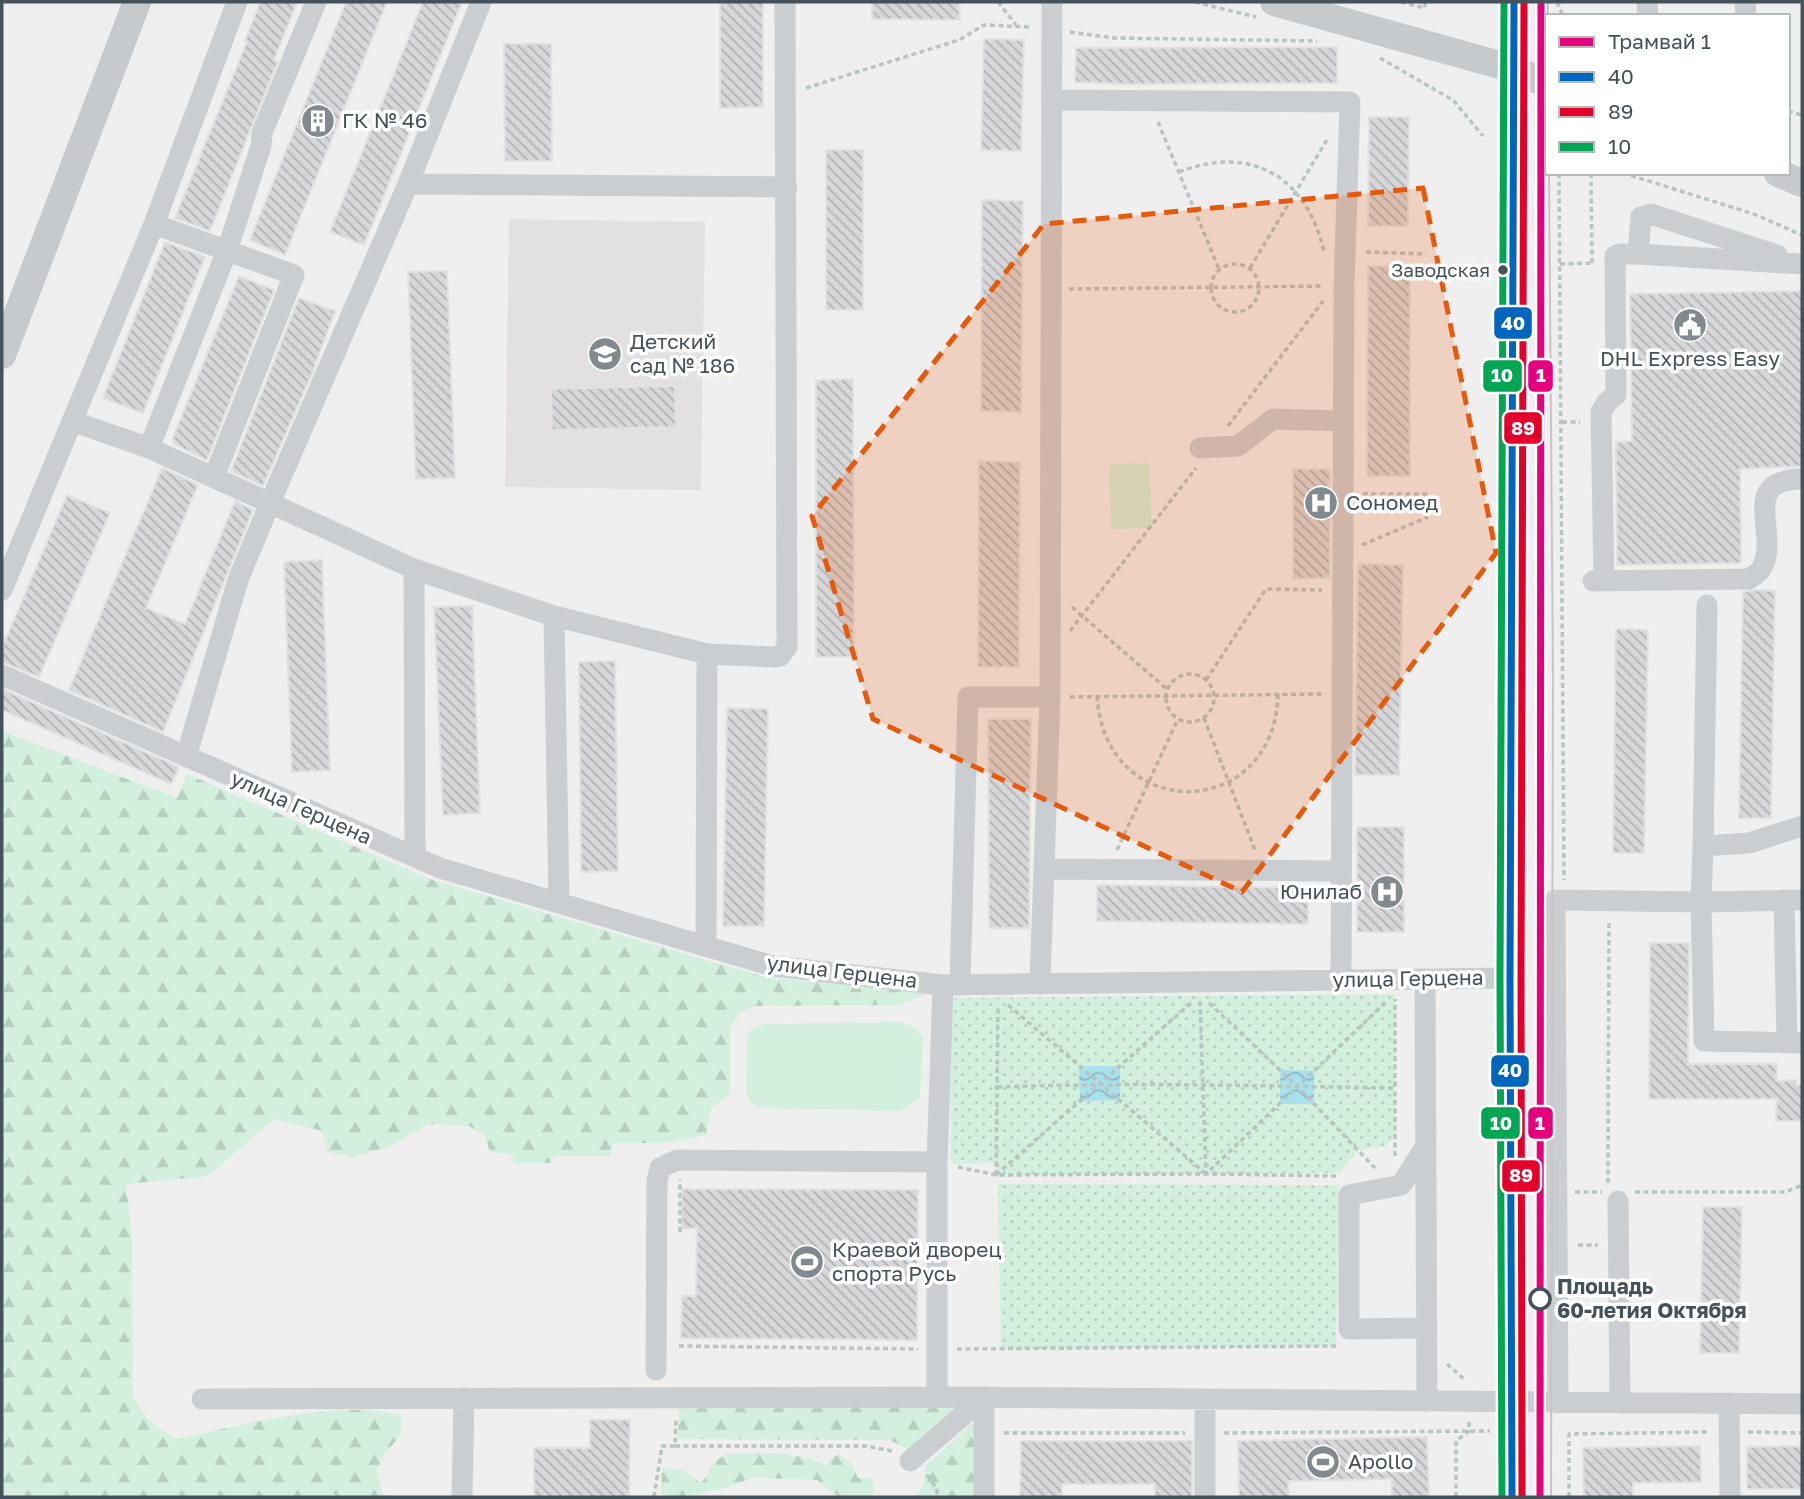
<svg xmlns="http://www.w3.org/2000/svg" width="1804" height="1499" font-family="'Golos Text',sans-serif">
  <defs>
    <pattern id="forest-firs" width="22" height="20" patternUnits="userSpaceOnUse" patternTransform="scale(1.75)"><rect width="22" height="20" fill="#d3efdd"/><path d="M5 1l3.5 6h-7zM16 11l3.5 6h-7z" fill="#b6cfc0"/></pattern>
    <pattern id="park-dots" width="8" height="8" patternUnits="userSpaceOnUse" patternTransform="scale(1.75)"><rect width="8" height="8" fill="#d3efdd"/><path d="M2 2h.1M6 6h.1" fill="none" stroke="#b6cfc0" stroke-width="1.8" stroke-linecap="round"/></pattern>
    <pattern id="water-waves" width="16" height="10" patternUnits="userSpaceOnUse" patternTransform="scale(1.75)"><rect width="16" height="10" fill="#a8e0ed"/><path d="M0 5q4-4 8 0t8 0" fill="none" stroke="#8bb8c3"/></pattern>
    <pattern id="building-back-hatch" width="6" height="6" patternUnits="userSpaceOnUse" patternTransform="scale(1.75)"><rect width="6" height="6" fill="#d7d7d9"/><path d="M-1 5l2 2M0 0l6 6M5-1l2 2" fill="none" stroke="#b0b1b3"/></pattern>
  </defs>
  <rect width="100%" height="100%" fill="#f0efef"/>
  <path fill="#e2e0e1" d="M509 219 705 222 701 490 505 487Z"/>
  <path fill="#d3efdd" d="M1149 463 1152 528 1111 529 1109 464Z
    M902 1022 916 1028 923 1038 920 1098 900 1111 761 1108 752 1104 746 1094 747 1036 754 1027 764 1024Z"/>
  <path fill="url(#forest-firs)" d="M2 731 177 798 187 774 430 879 726 966 770 978 936 991 896 1005 756 1006 740 1012 730 1028V1094L711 1108 706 1135 663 1143H613L610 1156H554L550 1163H513L512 1154 490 1152 484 1135 469 1126 429 1124 388 1147 353 1157 328 1152 322 1131 274 1119 208 1176 126 1184 132 1241 133 1395C144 1419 154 1426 176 1439 234 1427 347 1397 401 1416V1435L385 1453 376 1472 382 1492 386 1497H342L332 1494 328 1497H2Z
    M962 1403 910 1451 890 1440 678 1439 679 1404Z
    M977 1419 976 1497H915L923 1485 926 1465Z
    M730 1453C768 1453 791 1451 827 1465L832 1458 839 1454 851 1463 858 1478H872L874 1491 868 1497H839L817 1480 764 1478H751L726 1488 683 1497H670L661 1493 662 1468 683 1470 701 1483C714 1469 709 1460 730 1453Z"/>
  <path fill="url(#park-dots)" d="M1395 994V1137L1384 1147 1358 1150 1339 1173 996 1175 995 1163 951 1164 949 998Z
    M998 1184 1339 1185 1336 1346 1001 1349Z"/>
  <path fill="url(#water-waves)" d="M1079 1066H1120V1100L1080 1101Z
    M1280 1070 1314 1071V1104H1280Z"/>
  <path fill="url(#building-back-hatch)" stroke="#e1e1e2" stroke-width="2" d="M260 2H297L274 60 278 61 210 231 175 218 247 42 245 41Z
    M346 2H387L285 255 250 240Z
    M423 2H462L364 245 330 232Z
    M720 2H763V107L720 108Z
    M872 2H959L960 20 872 19Z
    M984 39 1024 40 1021 151 981 150Z
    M504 44H551L552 161H505Z
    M1337 47V83L1124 84 1075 82 1076 48Z
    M1369 117H1409L1408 226H1368Z
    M826 150H863V310H826Z
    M982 200 1023 201 1021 412 981 411Z
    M165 242 205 257 143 413 103 398Z
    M1368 266H1410V476H1367Z
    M447 271 455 478 416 479 408 272Z
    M239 276 274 290 207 460 173 444 174 441 172 440Z
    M1802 291V466L1740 469 1741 563 1617 565 1616 442 1632 441 1630 294Z
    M299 298 335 311 311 376 263 486 231 471Z
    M853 379 854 657H816V380Z
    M675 386 676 427 552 430 551 389Z
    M979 461 1020 462 1019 667H978Z
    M162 468 198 485 146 608 185 624 235 501 253 510 163 732 69 690Z
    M1293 469H1330V578L1293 579Z
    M67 495 110 513 39 677 2 662V648Z
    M322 560 330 770 292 772 284 562Z
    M1358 564 1403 565 1399 775H1355Z
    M1755 590 1775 591 1771 818H1739L1743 592Z
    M472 606 480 813 443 815 434 607Z
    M1616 629 1648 630 1644 853H1613Z
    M615 661 618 871 581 872 579 662Z
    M2 689 177 766 179 768 171 784 2 710Z
    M727 708 768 709 764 926H723Z
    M988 719H1031L1029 928H989Z
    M1357 827H1404V932H1357Z
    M1097 885 1308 888V924L1097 921Z
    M1650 943H1689L1688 1064H1777L1776 1081 1796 1080V1085H1802V1121H1776L1777 1099H1649Z
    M682 1189 918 1190 917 1340 681 1338 682 1296H696L697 1228H682Z
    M1703 1207H1742L1739 1353H1700Z
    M590 1420H630L629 1497H534V1448H590Z
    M1427 1437 1429 1497H1392V1479L1288 1481 1289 1497H1239L1238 1441Z
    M1021 1441H1192V1497H1155V1484H1062V1497H1020Z
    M1700 1446 1701 1482 1633 1483V1497H1584L1583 1448Z
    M1802 1446V1489H1747V1447Z"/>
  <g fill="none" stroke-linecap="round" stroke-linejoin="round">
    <path stroke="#b8c4bf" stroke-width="3.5" stroke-dasharray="5 3.5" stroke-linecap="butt" d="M998 2 1016 25
      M1195 2 1256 17
      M1401 2 1425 8V2
      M1557 2 1563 16
      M1070 32 1114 38 1317 41
      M1380 58 1453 100 1483 136
      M806 88 959 40 984 25 1031 27
      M1788 111 1802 115
      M1158 122 1219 269
      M1179 172C1251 144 1306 176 1324 251
      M1559 173 1564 880
      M1591 173 1592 263
      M1623 173 1754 214 1802 235
      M1366 252 1426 254
      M1211 288a24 24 0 1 1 48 0a24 24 0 1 1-48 0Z
      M1560 264 1593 263
      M1250 268 1328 138
      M1069 289 1324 286
      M1562 422H1580
      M1228 426 1323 301
      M1363 494H1428
      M1362 545 1428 517
      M1072 607 1168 690
      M1070 631 1196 468
      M1166 698a24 24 0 1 1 48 0a24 24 0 1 1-48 0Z
      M1206 680 1266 589 1322 590
      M1097 696C1105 825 1274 822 1278 695
      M1070 697 1322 694
      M1204 718 1255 850
      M1117 850 1178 719
      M1200 1001 1206 1174 1387 1001
      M1209 1003 1298 1087 1375 1168
      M1008 1005 1205 1173
      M997 1087C1130 1082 1263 1086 1395 1088V999
      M1395 1156V1088
      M958 1167 996 1175 1206 1174 1338 1176
      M996 1175 1191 1003
      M996 1175 998 1006
      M1608 1183 1609 921
      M1575 1192H1602
      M1635 1192H1786L1802 1185
      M680 1232V1180
      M1578 1245H1598
      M679 1346 918 1349
      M957 1349 1338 1346
      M1447 1364 1465 1380
      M1748 1432 1802 1433
      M1004 1433H1185
      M1224 1433 1490 1431
      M675 1446H866L892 1451
      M927 1475 935 1486 939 1497
      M654 1497 662 1446H675L676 1418
      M1456 1497V1441L1469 1431V1422
      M1569 1497V1434L1709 1432"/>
    <path stroke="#cbced0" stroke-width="21" d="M481 2 408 184 270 503 414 569 554 616 707 654 775 657 780 656 787 647 785 2
      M1647 2 1648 16
      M1745 2 1746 16
      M1052 100 1350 102 1344 286 1341 980
      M408 184 787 187
      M154 224 294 275 214 477
      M1638 254 1641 217 1651 214 1777 255
      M72 421 149 448 270 503 238 580 186 757
      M149 448 227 251 261 146 262 133 316 2
      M1200 448 1238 446 1273 419 1342 421
      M414 569 415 857
      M1593 581 1749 579C1753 576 1759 573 1761 569 1782 535 1736 480 1802 479
      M1604 581 1601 412 1607 402 1616 395 1615 256 1620 254H1638L1802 264
      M2 590 154 224 237 2
      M554 616 559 902
      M2 675 440 868 773 966 943 985 1510 978
      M1802 826 1749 843 1703 846 1701 902 1802 900
      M1703 846 1707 605
      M1044 869 1341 871
      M1784 900 1787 1042
      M706 946 707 654
      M1425 979 1427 1402
      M1040 982 1050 697 1052 2
      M960 984 968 697H1050
      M1426 1146 1401 1185 1349 1195V1329L1427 1328
      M1618 1201 1620 1403
      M656 1370 657 1180 660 1168 677 1160 937 1162
      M937 1397V1163L943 985
      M202 1399 965 1397 1802 1404
      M1558 1403 1555 900 1701 902 1704 1041 1802 1043
      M1729 1403 1730 1497
      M910 1461 984 1397
      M462 1497 464 1398
      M984 1497V1397
      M1205 1497V1400"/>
    <path stroke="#c6cacd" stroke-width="28" d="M1274 2 1514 69 1547 84
      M1778 173 1802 183
      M2 355 137 2
      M1512 1497 1510 978 1514 2"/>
    <path stroke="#c5c6c8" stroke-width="2" d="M1548 2V16
      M1549 173 1553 675 1551 1497"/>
    <g stroke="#fff" stroke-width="12">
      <path id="bus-1" d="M1512 1497 1510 978 1514 2"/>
    </g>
    <g stroke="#fff" stroke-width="12">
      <path id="bus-2" d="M1522 1497 1521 978 1524 2"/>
    </g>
    <g stroke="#fff" stroke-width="12">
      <path id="bus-3" d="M1502 1497 1500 978 1504 2"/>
    </g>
    <use href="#bus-1" stroke="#0065bd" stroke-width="7"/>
    <use href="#bus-2" stroke="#e4002b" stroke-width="7"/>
    <use href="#bus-3" stroke="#00a651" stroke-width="7"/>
    <g stroke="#fff" stroke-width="12">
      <path id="tram-1" d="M1540 1497 1541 2"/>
    </g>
    <use href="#tram-1" stroke="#e5007d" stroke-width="7"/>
  </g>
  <path fill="#e8590c" fill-opacity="0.2" stroke="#e8590c" stroke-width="5" stroke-dasharray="14 9" stroke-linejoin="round" d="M1423 188 1496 553 1242 892 873 719 812 516 1044 224Z"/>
  <defs>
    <g id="building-disc" transform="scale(1.75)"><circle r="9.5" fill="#82898f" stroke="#fff"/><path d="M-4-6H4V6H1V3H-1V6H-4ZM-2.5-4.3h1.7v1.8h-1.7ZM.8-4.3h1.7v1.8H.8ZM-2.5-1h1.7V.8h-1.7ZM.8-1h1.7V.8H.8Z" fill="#fff"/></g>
    <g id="civic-disc" transform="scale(1.75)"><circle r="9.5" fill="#82898f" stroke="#fff"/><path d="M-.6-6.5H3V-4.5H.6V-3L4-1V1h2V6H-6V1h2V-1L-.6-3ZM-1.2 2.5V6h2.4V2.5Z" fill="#fff"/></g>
    <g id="school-disc" transform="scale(1.75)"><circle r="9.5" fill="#82898f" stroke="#fff"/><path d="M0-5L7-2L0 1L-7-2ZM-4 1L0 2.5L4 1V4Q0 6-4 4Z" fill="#fff"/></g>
    <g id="hospital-disc" transform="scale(1.75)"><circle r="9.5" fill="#82898f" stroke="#fff"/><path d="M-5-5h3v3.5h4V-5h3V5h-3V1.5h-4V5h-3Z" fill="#fff"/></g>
    <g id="stadium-disc" transform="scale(1.75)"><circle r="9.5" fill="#82898f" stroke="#fff"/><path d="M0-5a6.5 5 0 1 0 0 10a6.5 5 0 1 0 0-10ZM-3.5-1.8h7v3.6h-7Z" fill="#fff"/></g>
  </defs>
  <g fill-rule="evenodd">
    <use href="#building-disc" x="318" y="121"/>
    <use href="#civic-disc" x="1690" y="325"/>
    <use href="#school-disc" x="605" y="354"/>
    <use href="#hospital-disc" x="1321" y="503"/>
    <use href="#hospital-disc" x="1387" y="892"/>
    <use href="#stadium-disc" x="807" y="1262"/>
    <use href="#stadium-disc" x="1323" y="1462"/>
  </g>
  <circle fill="#46525b" stroke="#fff" stroke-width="2.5" cx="1503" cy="270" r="6"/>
  <circle fill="#fff" stroke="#46525b" stroke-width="3.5" cx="1540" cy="1299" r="10"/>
  <g text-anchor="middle" stroke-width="7" stroke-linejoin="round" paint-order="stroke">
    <g font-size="19" fill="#46525b" stroke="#fff" text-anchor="end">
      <text x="1490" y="277">Заводская</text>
    </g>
    <g font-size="21" fill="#46525b" stroke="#fff" text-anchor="start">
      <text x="342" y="128">ГК № 46</text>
      <text x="630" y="349">Детский<tspan x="630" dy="24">сад № 186</tspan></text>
      <text x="1690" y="366" text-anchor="middle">DHL Express Easy</text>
      <text x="1346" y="510">Сономед</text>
      <text x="1362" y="899" text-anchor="end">Юнилаб</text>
      <text x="832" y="1257">Краевой дворец<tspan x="832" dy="24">спорта Русь</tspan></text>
      <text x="1348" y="1469">Apollo</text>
    </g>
    <g font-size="21" fill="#46525b" stroke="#fff">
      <text transform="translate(301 808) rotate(24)" y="7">улица Герцена</text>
      <text transform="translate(842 972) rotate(7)" y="7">улица Герцена</text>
      <text transform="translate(1408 979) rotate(-1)" y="7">улица Герцена</text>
    </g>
    <g font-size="21" font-weight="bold" fill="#46525b" stroke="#fff" text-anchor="start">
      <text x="1557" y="1294">Площадь<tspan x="1557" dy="24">60-летия Октября</tspan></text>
    </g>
  </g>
  <g stroke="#fff" stroke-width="2.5">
    <rect x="1493" y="306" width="40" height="34" rx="7" fill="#0065bd"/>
    <rect x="1482" y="359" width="41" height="34" rx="7" fill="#00a651"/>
    <rect x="1527" y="359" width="27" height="34" rx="7" fill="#e5007d"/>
    <rect x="1503" y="411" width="40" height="34" rx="7" fill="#e4002b"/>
    <rect x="1490" y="1054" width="40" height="34" rx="7" fill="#0065bd"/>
    <rect x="1480" y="1106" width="41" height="34" rx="7" fill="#00a651"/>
    <rect x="1527" y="1106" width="27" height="34" rx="7" fill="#e5007d"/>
    <rect x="1501" y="1159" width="40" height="34" rx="7" fill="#e4002b"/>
  </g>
  <g font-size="19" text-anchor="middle" font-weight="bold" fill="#fff">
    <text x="1513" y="330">40</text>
    <text x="1502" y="382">10</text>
    <text x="1541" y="382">1</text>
    <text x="1523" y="435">89</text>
    <text x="1510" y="1077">40</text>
    <text x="1501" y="1130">10</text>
    <text x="1540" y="1130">1</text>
    <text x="1521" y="1182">89</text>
  </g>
  <rect width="1804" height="1499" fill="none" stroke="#46525b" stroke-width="7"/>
  <rect x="1545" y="14" width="245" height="161" fill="#ffffff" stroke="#b5babd" stroke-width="2"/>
  <rect x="1559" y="37" width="35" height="10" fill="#e5007d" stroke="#b5babd" stroke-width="2"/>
  <text x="1608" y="49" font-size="21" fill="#46525b">Трамвай 1</text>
  <rect x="1559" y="72" width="35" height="10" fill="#0065bd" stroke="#b5babd" stroke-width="2"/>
  <text x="1608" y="84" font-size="21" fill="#46525b">40</text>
  <rect x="1559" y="107" width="35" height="10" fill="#e4002b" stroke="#b5babd" stroke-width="2"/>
  <text x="1608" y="119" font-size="21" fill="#46525b">89</text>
  <rect x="1559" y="142" width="35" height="10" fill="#00a651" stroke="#b5babd" stroke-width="2"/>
  <text x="1608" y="154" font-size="21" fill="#46525b">10</text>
</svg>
